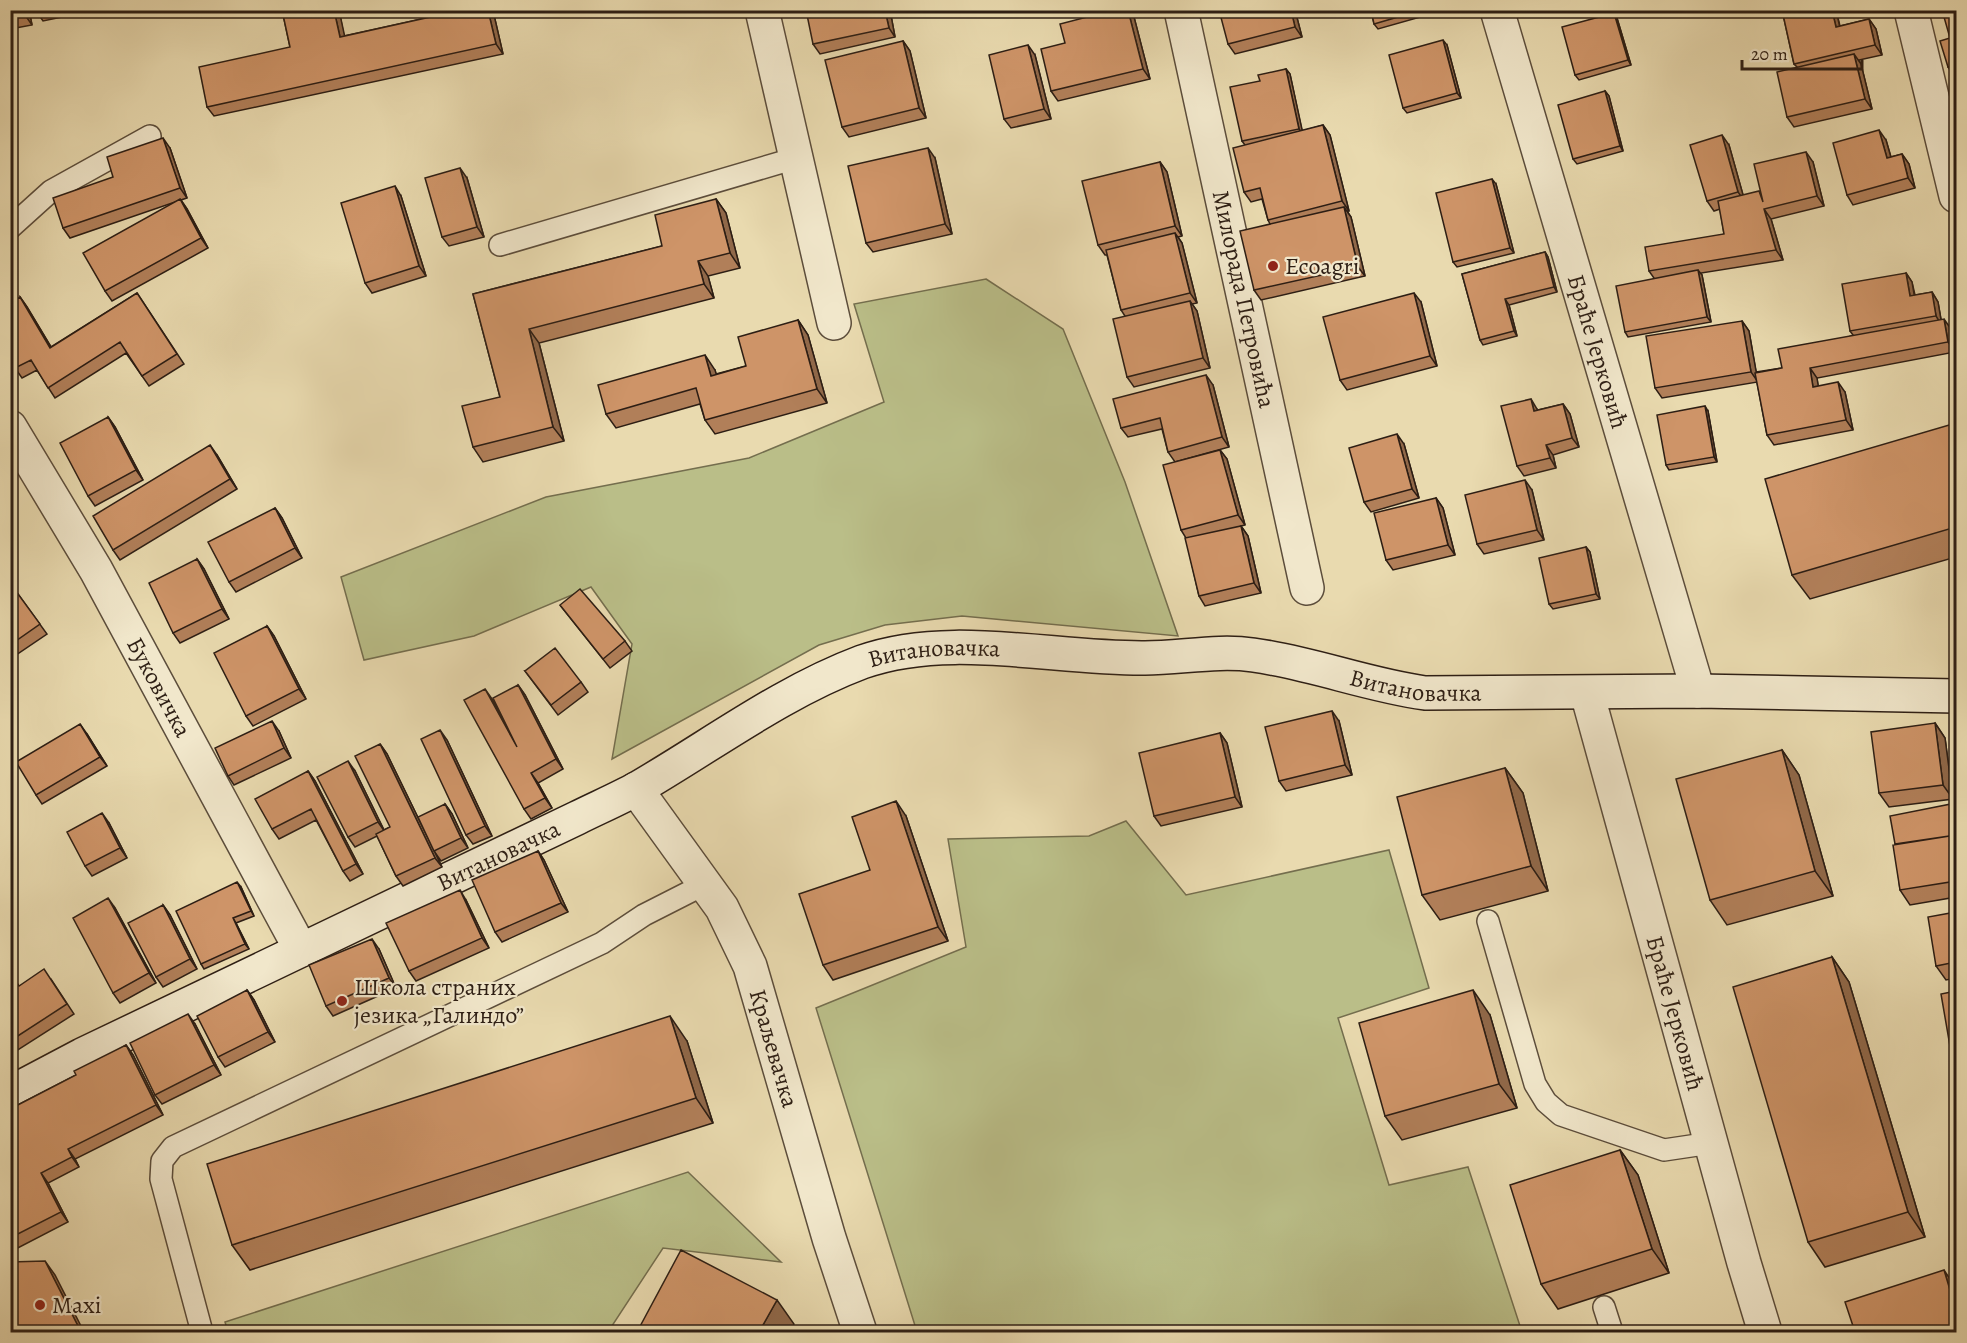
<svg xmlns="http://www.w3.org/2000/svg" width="1967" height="1343" font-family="Alegreya,serif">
  <rect width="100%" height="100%" fill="#e9daaf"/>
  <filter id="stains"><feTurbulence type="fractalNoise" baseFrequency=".00333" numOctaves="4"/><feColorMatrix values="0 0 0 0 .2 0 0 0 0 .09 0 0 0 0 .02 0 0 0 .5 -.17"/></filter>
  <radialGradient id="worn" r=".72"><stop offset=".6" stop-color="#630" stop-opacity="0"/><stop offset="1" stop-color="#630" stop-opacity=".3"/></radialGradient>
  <path fill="#babe88" stroke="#746e4e" stroke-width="1.5" d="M986 279 1063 329 1125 482 1178 636 962 616 885 625 819 645 612 759 632 644 591 587 474 636 364 660 341 577 546 497 749 458 884 402 854 304Z
    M1126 821 1186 895 1389 850 1429 988 1338 1018 1389 1185 1468 1167 1522 1332H917L816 1008 966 947 948 839 1089 836Z
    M688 1172 781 1262 663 1248 608 1332H228L225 1322Z"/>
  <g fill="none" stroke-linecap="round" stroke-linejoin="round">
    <g stroke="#5c4d3b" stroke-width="24">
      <path id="lane" d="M10 228 51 191 150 136
        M500 245 796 158
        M1488 921 1535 1084 1546 1102 1561 1115 1664 1150 1711 1143
        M1604 1307 1612 1332
        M202 1332 161 1179 162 1161 173 1147 602 943 644 915 705 884"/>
    </g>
    <g stroke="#5c4d3b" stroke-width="36">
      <g id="street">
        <path d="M762 10 834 323"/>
        <path id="s1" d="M1181 10 1307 588"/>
        <path id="s2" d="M1497 10 1698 691"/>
        <path d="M1911 10 1956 196"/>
        <path id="s3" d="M10 427 96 570 301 950"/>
        <path id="s4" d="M1587 693 1744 1263 1765 1332"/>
        <path id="s5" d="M636 789 722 908 750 966 829 1238 860 1332"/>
      </g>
    </g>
    <g stroke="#2d1e14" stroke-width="36">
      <g id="secondary">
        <path id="s6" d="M10 1093 82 1055 577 818C597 808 618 799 638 788 712 745 782 692 862 662 949 631 1054 659 1145 658 1181 658 1217 650 1253 655 1312 663 1367 685 1425 693L1698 691 1956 696"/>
      </g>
    </g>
    <use href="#lane" stroke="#f1e7cb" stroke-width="21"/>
    <use href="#street" stroke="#f1e7cb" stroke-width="33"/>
    <use href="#secondary" stroke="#f1e7cb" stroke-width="33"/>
  </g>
  <path fill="#b17f59" stroke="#2d1e14" stroke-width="1.5" d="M10 10H29L32 25 10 29Z
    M96 10 43 21 36 11Z
    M282 10H339L344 36 462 10H491L494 15 503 54 214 116 207 107 290 47Z
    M890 10 895 37 820 54 813 44Z
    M1295 10 1302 37 1235 54 1228 44Z
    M1371 10H1430L1431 14 1378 29 1374 24Z
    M1782 10H1836L1840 26 1869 19 1876 29 1882 55 1859 60 1861 64 1872 109 1794 127 1787 117 1797 67 1794 64Z
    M1956 10V76L1955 77 1948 67 1950 38Z
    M1614 13 1617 18 1631 65 1579 80 1575 75Z
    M1134 17 1150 79 1058 101 1051 91 1065 43Z
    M903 41 910 51 926 118 849 137 842 127Z
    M1447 45 1461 98 1407 113 1403 108Z
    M1035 55 1051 119 1011 128 1004 119Z
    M1286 69 1290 74 1302 131 1323 125 1330 135 1349 211H1347L1351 217 1365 276 1261 300 1254 290 1270 224 1268 220 1262 199 1251 202 1244 192 1245 145 1242 141 1260 81Z
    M1605 91 1609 96 1623 151 1577 164 1573 159Z
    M1886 140 1891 157 1902 154 1909 164 1915 188 1853 205 1847 195Z
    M1729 145 1743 195 1761 194 1813 162 1824 206 1771 219 1783 260 1701 273 1702 275 1711 322 1628 337 1625 332 1654 278 1649 271 1724 234 1720 209 1714 211 1707 201Z
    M170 148 187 198 181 200 187 209 208 248 112 301 105 291 175 202 70 238 63 228 113 177Z
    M935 158 952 234 873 252 866 243Z
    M1160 162 1167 172 1182 236 1178 237 1182 243 1197 303 1192 304 1197 311 1210 368 1134 387 1127 377 1125 316 1121 310 1107 255H1105L1098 245Z
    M467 178 484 237 449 246 442 237Z
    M1496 184 1514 253 1457 267 1453 262Z
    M401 196 426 276 372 293 365 283Z
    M716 199 726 213 740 268 708 276 714 298 539 343 564 441 483 462 473 447 500 397 473 294 662 246Z
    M1545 252 1548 257 1557 292 1509 305 1517 336 1483 345 1480 340 1462 274Z
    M1906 273 1912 282 1915 295 1932 292 1938 302 1941 319 1951 329 1955 352 1817 378 1818 386 1845 392 1853 430 1774 445 1767 435 1757 382 1662 398 1655 388 1742 321 1749 331 1756 372 1782 368 1853 335 1850 331Z
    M137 293 184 364 149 386 126 353 55 398 37 370 22 378 15 368 20 297 27 307 51 347Z
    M1421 302 1437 366 1347 390 1340 380Z
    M798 320 808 335 827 403 715 434 705 420 700 404 616 428 606 414 715 370 716 374 746 366Z
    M1213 385 1229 447 1175 462 1168 452 1162 429 1128 437 1121 428Z
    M1563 404 1570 414 1579 447 1553 455 1556 468 1524 476 1517 466 1537 409 1538 410Z
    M1708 411 1717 462 1669 470 1666 465Z
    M108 417 115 427 143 480 95 506 88 496Z
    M1956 423V557L1810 599 1792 575Z
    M1404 444 1419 498 1371 512 1364 502Z
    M1220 450 1227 459 1245 525 1241 526 1248 536 1261 593 1205 606 1199 596 1186 538 1181 530Z
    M217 455 237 489 120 560 113 550Z
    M1532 490 1544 540 1484 554 1477 544Z
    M1436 498 1443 508 1455 555 1393 570 1386 560Z
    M275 508 282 518 302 558 236 592 229 582Z
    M1586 547 1590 552 1600 599 1553 609 1549 604Z
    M197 559 204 569 229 619 180 643 173 633Z
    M10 583 47 634 10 659Z
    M560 605 625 641 632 651 610 668Z
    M267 626 274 636 306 699 253 726 246 716Z
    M525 671 581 682 588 692 558 715Z
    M518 685 525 695 563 769 538 783 552 808 531 819 524 809 492 699 502 718Z
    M1339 721 1352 775 1286 791 1279 781Z
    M1935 723 1945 738 1953 799 1889 807 1879 793Z
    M279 731 291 758 234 785 228 776Z
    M1220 733 1227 743 1242 807 1161 826 1154 816Z
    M87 734 107 766 42 804 36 795Z
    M447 740 492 836 473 844 466 835Z
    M380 744 387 754 442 867 403 886 396 876 377 836 355 847 348 837 355 771 384 830 390 827Z
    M1782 750 1799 775 1833 896 1727 925 1710 900Z
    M1505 768 1523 793 1548 891 1440 920 1422 895Z
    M308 771 315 781 363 874 350 881 343 871 316 820 279 839 272 829Z
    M1956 803V897L1910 905 1900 890 1895 844Z
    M445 804 452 814 468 848 441 861 434 851Z
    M906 816 948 941 833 980 823 965 870 870Z
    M109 823 127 858 92 876 85 866Z
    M538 851 544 860 568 912 502 942 495 932Z
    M241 887 254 916 236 923 249 949 204 969 201 964Z
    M466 900 489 948 416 981 409 971Z
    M163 905 170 915 197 969 163 987 156 977Z
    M115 908 156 983 120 1003 113 993Z
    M1956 912V978L1946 980 1936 966Z
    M379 949 396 988 333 1016 326 1006Z
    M1832 957 1849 982 1925 1237 1825 1267 1808 1242Z
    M10 973 19 986 51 979 74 1014 10 1055Z
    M247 990 254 1000 275 1042 225 1067 218 1057Z
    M1956 991V1059L1951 1052Z
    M1490 1015 1517 1108 1402 1140 1385 1116Z
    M195 1024 221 1075 162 1104 155 1095Z
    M687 1041 713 1123 250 1270 232 1245Z
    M126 1045 133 1055 163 1115 75 1159 79 1167 48 1183 68 1222 10 1252V1109L76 1075Z
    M1620 1150 1638 1175 1669 1273 1558 1309 1541 1284Z"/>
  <path fill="#906849" stroke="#2d1e14" stroke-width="1.5" d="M24 10H29L32 25 25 15Z
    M334 10H339L347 47 340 37Z
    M488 10H491L494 15 503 54 496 44Z
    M885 10H890L895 37 889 28Z
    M1128 10H1130L1134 17 1150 79 1143 69Z
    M1291 10H1295L1302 37 1295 27Z
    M1832 10H1836L1842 37 1836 27Z
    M1614 13 1617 18 1631 65 1628 60Z
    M1869 19 1876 29 1882 55 1875 45Z
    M1443 40 1447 45 1461 98 1457 93Z
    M903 41 910 51 926 118 919 108Z
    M1028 45 1035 55 1051 119 1044 109Z
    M1854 54 1861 64 1872 109 1865 99Z
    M1286 69 1290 74 1303 134 1299 129Z
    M1605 91 1609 96 1623 151 1620 146Z
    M1323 125 1330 135 1349 211 1342 201Z
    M1879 130 1886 140 1894 168 1887 158Z
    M1722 135 1729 145 1745 202 1738 192Z
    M163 138 170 148 187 198 180 188Z
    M928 148 935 158 952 234 945 224Z
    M1806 152 1813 162 1824 206 1817 196Z
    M1902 154 1909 164 1915 188 1908 178Z
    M1160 162 1167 172 1182 236 1175 226Z
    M460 168 467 178 484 237 477 227Z
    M1492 179 1496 184 1514 253 1510 248Z
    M395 186 401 196 426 276 419 266Z
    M180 199 187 209 208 248 201 238Z
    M716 199 726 213 740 268 730 253Z
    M1344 207 1351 217 1365 276 1358 267Z
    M1764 209 1771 219 1783 260 1776 250Z
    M1175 233 1182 243 1197 303 1190 293Z
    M1545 252 1548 257 1557 292 1554 287Z
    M698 261 708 276 714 298 704 284Z
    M1698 270 1702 275 1711 322 1707 317Z
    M1906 273 1912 282 1916 306 1910 296Z
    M1932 292 1938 302 1942 326 1936 316Z
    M1414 293 1421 302 1437 366 1430 356Z
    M20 297 27 307 57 357 50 348Z
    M1505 299 1509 305 1517 336 1514 331Z
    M1190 301 1197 311 1210 368 1203 358Z
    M1944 319 1951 329 1955 352 1948 342Z
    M798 320 808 335 827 403 817 389Z
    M1742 321 1749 331 1758 382 1751 372Z
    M529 329 539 343 564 441 553 427Z
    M705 355 715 370 721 390 711 376Z
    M1810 368 1817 378 1820 397 1813 387Z
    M1206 375 1213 385 1229 447 1222 437Z
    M1838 382 1845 392 1853 430 1846 420Z
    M1531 399 1537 409 1541 421 1534 411Z
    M1563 404 1570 414 1579 447 1572 438Z
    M1705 406 1708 411 1717 462 1714 457Z
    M108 417 115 427 143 480 136 470Z
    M1397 434 1404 444 1419 498 1412 489Z
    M210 445 217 455 237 489 230 479Z
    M1546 445 1553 455 1556 468 1550 458Z
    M1220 450 1227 459 1245 525 1238 515Z
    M1525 480 1532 490 1544 540 1537 530Z
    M1436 498 1443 508 1455 555 1448 545Z
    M275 508 282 518 302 558 295 548Z
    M1241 526 1248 536 1261 593 1254 583Z
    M1586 547 1590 552 1600 599 1596 594Z
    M197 559 204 569 229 619 222 609Z
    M267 626 274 636 306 699 299 689Z
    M518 685 525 695 563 769 556 759Z
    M485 689 492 699 524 756 517 747Z
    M1332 711 1339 721 1352 775 1345 765Z
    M272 721 279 731 291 758 284 748Z
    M1935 723 1945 738 1953 799 1943 785Z
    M80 724 87 734 107 766 100 757Z
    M440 730 447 740 492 836 485 826Z
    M1220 733 1227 743 1242 807 1235 797Z
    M380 744 387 754 442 867 435 858Z
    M1782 750 1799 775 1833 896 1815 871Z
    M348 761 355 771 385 832 378 822Z
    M1505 768 1523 793 1548 891 1531 866Z
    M308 771 315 781 363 874 356 864Z
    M531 773 538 783 552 808 545 798Z
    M896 801 906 816 948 941 938 927Z
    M445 804 452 814 468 848 461 838Z
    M102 813 109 823 127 858 120 848Z
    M538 851 544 860 568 912 561 903Z
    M237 882 241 887 254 916 251 911Z
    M460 890 466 900 489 948 482 938Z
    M108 898 115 908 156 983 149 973Z
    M163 905 170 915 197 969 190 959Z
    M233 918 236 923 249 949 245 944Z
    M372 939 379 949 396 988 389 978Z
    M1832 957 1849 982 1925 1237 1908 1212Z
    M247 990 254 1000 275 1042 268 1032Z
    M1473 990 1490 1015 1517 1108 1499 1084Z
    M188 1014 195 1024 221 1075 214 1065Z
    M670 1016 687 1041 713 1123 696 1098Z
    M126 1045 133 1055 163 1115 156 1105Z
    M68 1149 75 1159 79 1167 72 1157Z
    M1620 1150 1638 1175 1669 1273 1652 1249Z
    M41 1173 48 1183 68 1222 61 1212Z
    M45 1261 55 1275 84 1332H81Z
    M1944 1270 1956 1288V1310Z
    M777 1300 794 1324 790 1332H759Z"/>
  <path fill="#ce9468" stroke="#2d1e14" stroke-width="1.5" d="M10 10H24L25 15 10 18Z
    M282 10H334L340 37 462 10H488L496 44 207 107 199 67 290 47Z
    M806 10H885L889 28 813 44Z
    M1114 10H1128L1143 69 1051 91 1041 49 1065 43 1060 24Z
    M1219 10H1291L1295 27 1228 44Z
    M1371 10H1422L1374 24Z
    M1782 10H1832L1836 27 1869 19 1875 45 1794 64Z
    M1942 10H1956V65L1948 67 1940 41 1950 38Z
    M1614 13 1628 60 1575 75 1562 27Z
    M1443 40 1457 93 1403 108 1389 55Z
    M903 41 919 108 842 127 825 60Z
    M1028 45 1044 109 1004 119 989 55Z
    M1854 54 1865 99 1787 117 1777 72Z
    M1286 69 1299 129 1242 141 1230 87 1260 81 1258 75Z
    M1605 91 1620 146 1573 159 1558 105Z
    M1323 125 1342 201 1268 220 1260 188 1244 192 1233 148Z
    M1879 130 1887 158 1902 154 1908 178 1847 195 1833 143Z
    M1722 135 1738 192 1707 201 1690 145Z
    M163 138 180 188 63 228 53 198 113 177 107 157Z
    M928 148 945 224 866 243 848 166Z
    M1806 152 1817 196 1764 209 1776 250 1649 271 1645 247 1724 234 1718 201 1759 191 1763 202 1754 164Z
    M1160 162 1175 226 1098 245 1082 181Z
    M460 168 477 227 442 237 425 178Z
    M1492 179 1510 248 1453 262 1436 193Z
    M395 186 419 266 365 283 341 203Z
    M180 199 201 238 105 291 83 253Z
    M716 199 730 253 698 261 704 284 529 329 553 427 473 447 462 406 500 397 473 294 662 246 655 215Z
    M1344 207 1358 267 1254 290 1240 231Z
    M1175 233 1190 293 1121 310 1106 250Z
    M1545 252 1554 287 1505 299 1514 331 1480 340 1462 274Z
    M1698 270 1707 317 1625 332 1616 286Z
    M1906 273 1910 296 1932 292 1936 316 1850 331 1842 284Z
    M137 293 177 354 142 376 120 342 48 388 31 360 15 368 10 360V303L20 297 50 348Z
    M1414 293 1430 356 1340 380 1323 317Z
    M1190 301 1203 358 1127 377 1113 319Z
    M1944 319 1948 342 1810 368 1813 387 1838 382 1846 420 1767 435 1755 373 1782 368 1778 349Z
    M798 320 817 389 705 420 696 388 606 414 598 385 705 355 711 376 746 366 738 337Z
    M1742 321 1751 372 1655 388 1646 336Z
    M1206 375 1222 437 1168 452 1160 418 1121 428 1113 399Z
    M1531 399 1534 411 1563 404 1572 438 1546 445 1550 458 1517 466 1501 406Z
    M1705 406 1714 457 1666 465 1657 415Z
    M108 417 136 470 88 496 60 443Z
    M1956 423V527L1792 575 1765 479Z
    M1397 434 1412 489 1364 502 1349 448Z
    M210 445 230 479 113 550 93 516Z
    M1220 450 1238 515 1181 530 1163 465Z
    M1525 480 1537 530 1477 544 1465 495Z
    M1436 498 1448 545 1386 560 1374 513Z
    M275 508 295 548 229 582 208 542Z
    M1241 526 1254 583 1199 596 1185 538Z
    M1586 547 1596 594 1549 604 1539 558Z
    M197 559 222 609 173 633 149 583Z
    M10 583 40 624 10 645Z
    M580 589 625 641 603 659 560 605Z
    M267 626 299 689 246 716 214 653Z
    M555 648 581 682 551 705 525 671Z
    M518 685 556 759 531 773 545 798 524 809 464 700 485 689 517 747 493 698Z
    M1332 711 1345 765 1279 781 1265 727Z
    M272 721 284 748 228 776 215 748Z
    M1935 723 1943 785 1879 793 1871 732Z
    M80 724 100 757 36 795 16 762Z
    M440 730 485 826 466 835 421 739Z
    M1220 733 1235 797 1154 816 1139 753Z
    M380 744 435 858 396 876 376 834 390 827 355 756Z
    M1782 750 1815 871 1710 900 1676 779Z
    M348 761 378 822 348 837 317 777Z
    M1505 768 1531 866 1422 895 1397 797Z
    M308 771 356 864 343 871 311 809 272 829 255 799Z
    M896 801 938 927 823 965 799 894 870 870 852 817Z
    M1956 803V835L1895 844 1890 816Z
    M445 804 461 838 434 851 418 817Z
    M102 813 120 848 85 866 67 832Z
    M1956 835V881L1900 890 1893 845Z
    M538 851 561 903 495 932 472 880Z
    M237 882 251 911 233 918 245 944 201 964 176 911Z
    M460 890 482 938 409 971 386 923Z
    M108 898 149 973 113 993 73 918Z
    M163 905 190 959 156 977 128 923Z
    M1956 912V962L1936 966 1928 917Z
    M372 939 389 978 326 1006 309 965Z
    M1832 957 1908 1212 1808 1242 1733 987Z
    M44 969 67 1004 10 1041V974L19 986Z
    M247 990 268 1032 218 1057 197 1016Z
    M1473 990 1499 1084 1385 1116 1359 1023Z
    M1956 991V1051L1951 1052 1941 994Z
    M188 1014 214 1065 155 1095 130 1043Z
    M670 1016 696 1098 232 1245 207 1164Z
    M126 1045 156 1105 68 1149 72 1157 41 1173 61 1212 10 1238V1109L76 1075 74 1071Z
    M1620 1150 1652 1249 1541 1284 1510 1185Z
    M681 1250 777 1300 759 1332H637Z
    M45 1261 81 1332H10V1262Z
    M1944 1270 1956 1310V1332H1855L1845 1302Z"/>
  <g fill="#8f2418" stroke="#f1e7cb" stroke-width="2">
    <circle cx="1273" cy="266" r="6"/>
    <circle cx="342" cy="1001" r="6"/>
    <circle cx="40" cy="1305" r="6"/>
  </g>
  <g text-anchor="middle" stroke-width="4.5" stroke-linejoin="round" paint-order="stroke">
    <g font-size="24" fill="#2d1e14" stroke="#f1e7cb" text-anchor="start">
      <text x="1285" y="274">Ecoagri</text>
      <text x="354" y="995">Школа страних<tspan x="354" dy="28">језика „Галиндо”</tspan></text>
      <text x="52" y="1313">Maxi</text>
    </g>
    <g font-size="24" fill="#2d1e14" stroke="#f1e7cb">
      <text dy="8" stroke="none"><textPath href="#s1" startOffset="296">Милорада Петровића</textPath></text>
      <text dy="8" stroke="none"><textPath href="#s2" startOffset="356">Браће Јерковић</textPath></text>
      <text dy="8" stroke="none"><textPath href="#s6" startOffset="1029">Витановачка</textPath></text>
      <text dy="8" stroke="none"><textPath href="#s6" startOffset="1515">Витановачка</textPath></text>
      <text dy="8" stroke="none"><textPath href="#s3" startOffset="300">Буковичка</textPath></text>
      <text dy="8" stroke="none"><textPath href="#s6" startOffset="543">Витановачка</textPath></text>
      <text dy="8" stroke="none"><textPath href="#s4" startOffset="332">Браће Јерковић</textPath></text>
      <text dy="8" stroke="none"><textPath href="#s5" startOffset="297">Краљевачка</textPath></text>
    </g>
  </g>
  <rect width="1967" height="1343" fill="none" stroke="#e9daaf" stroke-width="36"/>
  <rect x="12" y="12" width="1943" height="1319" fill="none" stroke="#2d1e14" stroke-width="3"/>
  <rect x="18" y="18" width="1931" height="1307" fill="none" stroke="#2d1e14" stroke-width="1.5"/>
  <path d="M1742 60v9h120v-9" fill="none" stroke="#2d1e14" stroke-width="3"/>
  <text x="1751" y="60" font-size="18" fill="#2d1e14" stroke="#f1e7cb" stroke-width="4.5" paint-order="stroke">20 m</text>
  <rect width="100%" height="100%" filter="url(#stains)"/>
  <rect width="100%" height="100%" fill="url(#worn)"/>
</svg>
